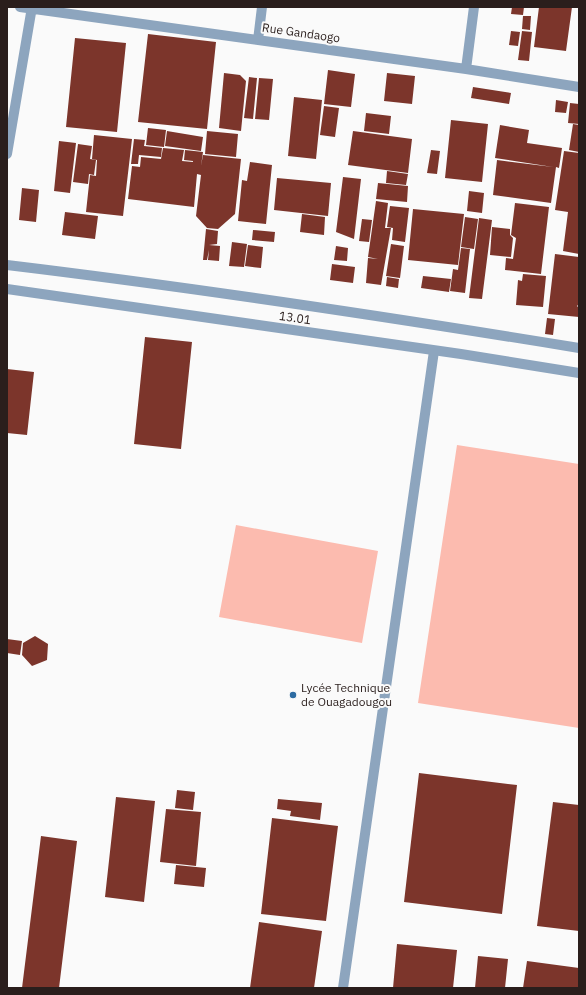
<svg xmlns="http://www.w3.org/2000/svg" width="586" height="995" font-family="'IBM Plex Sans',sans-serif">
  <rect width="100%" height="100%" fill="#fafafa"/>
  <path fill="#fcbbaf" d="M457 445 579 464V728L418 703Z
    M236 525 378 551 362 643 219 617Z"/>
  <path fill="#7c352b" d="M512 7H524L523 15 511 14Z
    M539 7H572L566 51 534 47Z
    M523 16H531L530 30 522 29Z
    M511 31 520 32 518 46 509 45Z
    M522 31 532 32 529 61 518 60Z
    M148 34 216 42 207 129 138 122Z
    M75 38 126 43 117 132 66 127Z
    M328 70 355 74 351 107 324 104Z
    M224 73 240 75 246 81 241 131 219 128Z
    M387 73 415 76 412 104 384 101Z
    M249 77 257 78 253 119 244 118Z
    M259 78 273 79 269 120 255 119Z
    M473 87 511 93 509 104 471 98Z
    M294 97 322 100 316 159 288 156Z
    M556 100 568 102 566 113 555 112Z
    M570 103 579 104V124L568 123Z
    M324 106 339 108 335 137 320 135Z
    M366 113 391 116 389 134 364 131Z
    M451 120 488 124 482 182 445 178Z
    M573 124 579 125V152L569 150Z
    M500 125 529 130 527 143 562 148 559 168 556 167 551 203 493 195 497 160 553 167 495 158Z
    M148 128 166 130 164 147 146 145Z
    M167 131 203 137 201 151 165 146Z
    M207 131 238 134 236 157 205 154Z
    M353 131 412 139 408 173 348 165Z
    M94 135 132 139 123 216 86 212 90 175 96 176 97 160 92 159Z
    M134 139 145 140 144 146 162 148 161 157 139 155 138 164H131Z
    M59 141 76 143 70 193 54 191Z
    M78 144 92 146 90 159 96 160 94 175 89 174 88 184 73 182Z
    M163 148 184 150 182 161 193 162 191 174 193 161 184 160 185 150 203 152 201 166 203 155 241 159 235 214 218 229 207 228 196 216 201 175 197 174 194 207 128 199 132 166 140 167 141 157 161 159Z
    M431 150 440 151 437 174 427 173Z
    M564 151 579 153V254L563 251 568 212 555 210Z
    M250 162 272 165 266 224 238 221 242 180 247 181Z
    M387 171 408 174 406 185 386 183Z
    M343 177 361 179 354 239 336 232Z
    M277 178 331 183 328 216 274 210Z
    M378 183 408 186 407 202 376 199Z
    M22 188 39 190 36 222 19 220Z
    M469 191 484 193 482 213 467 211Z
    M376 201 388 203 385 228H391L381 285 366 283 368 258 378 259 368 257Z
    M515 203 549 207 541 274 505 270 506 258 513 259 516 238 511 235Z
    M390 206 409 208 405 242 392 240 393 228 387 227Z
    M413 209 464 214 458 265 408 260Z
    M65 212 98 216 95 239 62 235Z
    M302 214 325 217 324 235 300 232Z
    M465 217 478 219 474 249 461 247Z
    M479 218 492 220 482 299 469 298Z
    M362 219 372 220 369 242 359 241Z
    M492 227 510 229V235L513 238 511 257 490 255Z
    M206 229 218 231 217 244 209 245 220 246 219 261 208 260 209 250 207 260H203Z
    M253 230 275 232 274 242 252 240Z
    M232 242 247 244 244 267 229 266Z
    M391 244 404 246 400 278 386 276Z
    M248 245 263 247 261 268 245 266Z
    M336 246 348 248 347 261 334 260Z
    M461 248 470 249 465 293 450 291 453 269 458 270Z
    M555 254 579 257V304L577 306 579 308V317L548 314Z
    M332 264 355 267 353 283 330 280Z
    M523 274 546 276 543 307 516 305 518 280 522 281Z
    M423 276 451 279 449 292 421 288Z
    M387 277 399 279 398 288 386 286Z
    M547 318 555 319 553 335 545 334Z
    M145 337 192 342 181 449 134 444Z
    M7 369 34 372 27 435 7 433Z
    M35 636 48 644 47 660 32 666 22 655 23 643Z
    M7 639 22 641 20 655 7 653Z
    M419 773 517 785 502 914 404 902Z
    M177 790 195 792 193 810 175 808Z
    M116 797 155 801 144 902 105 897Z
    M278 799 322 803 320 820 290 816 291 811 277 809Z
    M553 802 579 805V931L537 926Z
    M166 809 201 812 196 866 160 862Z
    M272 818 338 826 326 921 261 914Z
    M41 836 77 841 59 988H22Z
    M176 865 206 868 204 887 174 884Z
    M259 922 322 931 314 988H250Z
    M397 944 457 950 453 988H393Z
    M478 956 508 959 505 988H475Z
    M527 961 579 968V988H523Z"/>
  <g fill="none" stroke-linecap="round" stroke-linejoin="round">
    <path stroke="#8da5be" stroke-width="10" d="M343 988 434 351"/>
    <path stroke="#8da5be" stroke-width="10" d="M20 7 466 69 579 87
      M258 40 262 7
      M466 69 474 7
      M7 154 32 7"/>
    <path stroke="#8da5be" stroke-width="10" d="M7 265C198 288 389 317 579 348
      M7 289 461 354 579 373"/>
  </g>
  <circle fill="#2d6ba2" stroke="#fafafa" stroke-width="1.5" cx="293" cy="695" r="4"/>
  <g text-anchor="middle" stroke-width="4" stroke-linejoin="round" paint-order="stroke">
    <g font-size="12" fill="#2a1e1c" stroke="#fafafa">
      <text transform="translate(301 33) rotate(8)" y="4">Rue Gandaogo</text>
      <text transform="translate(295 318) rotate(8)" y="4">13.01</text>
    </g>
    <g font-size="12" fill="#2a1e1c" stroke="#fafafa" text-anchor="start">
      <text x="301" y="692">Lycée Technique<tspan x="301" dy="14">de Ouagadougou</tspan></text>
    </g>
  </g>
  <rect width="586" height="995" fill="none" stroke="#2a1e1c" stroke-width="16"/>
</svg>
